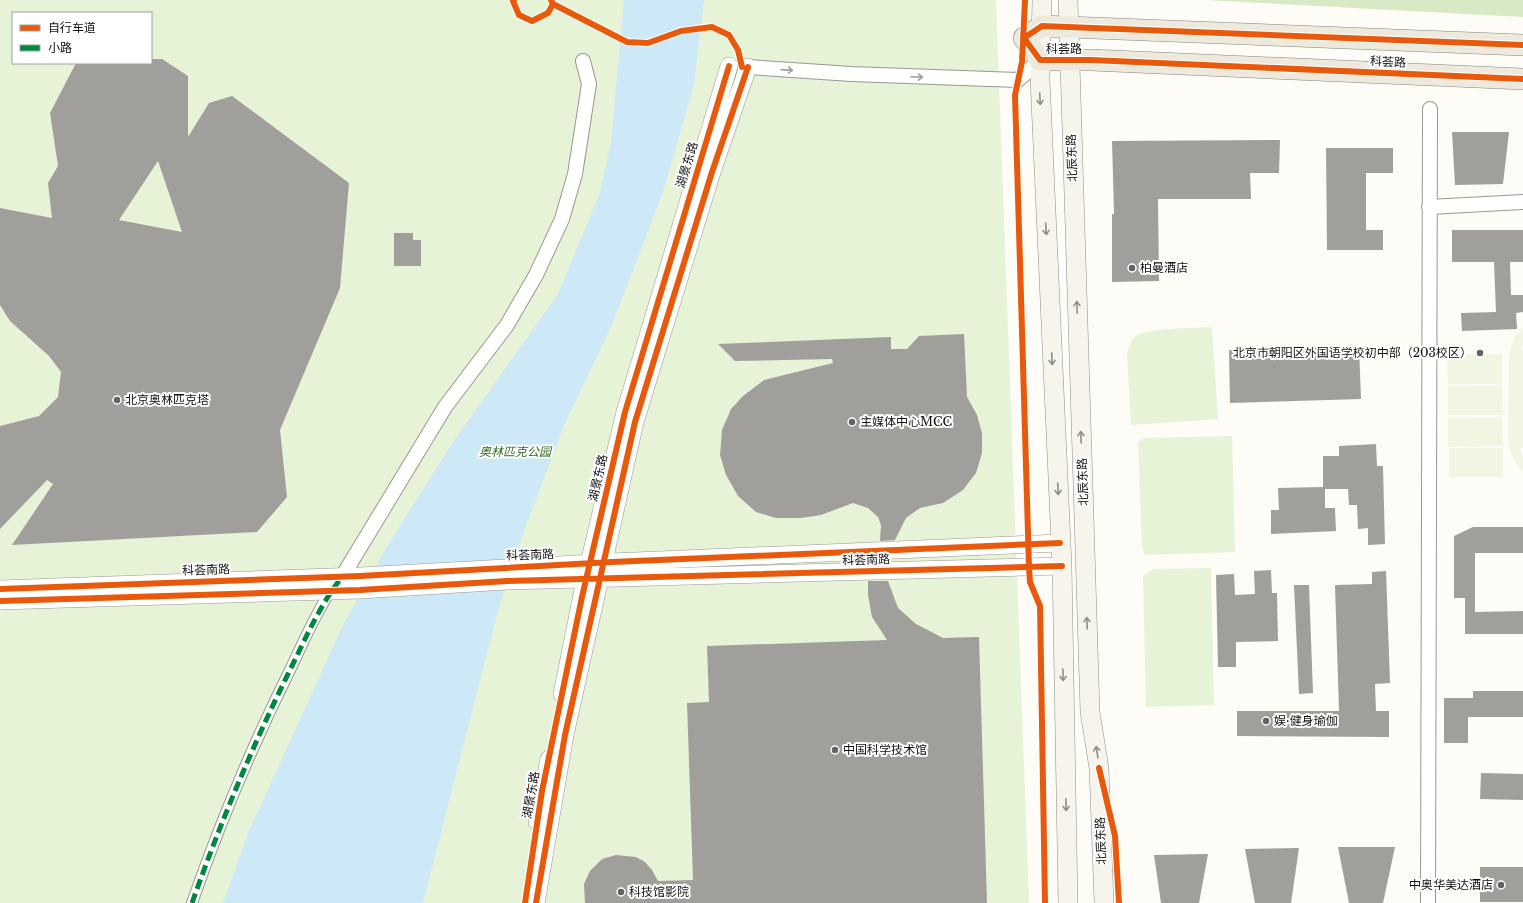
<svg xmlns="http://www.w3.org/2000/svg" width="1523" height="903" font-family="'Libre Baskerville','Noto Sans SC',serif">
  <rect width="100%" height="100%" fill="#fdfcf7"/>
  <path fill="#e7f3d7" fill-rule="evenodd" d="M0 0H996L1029 903H0ZM13 13H151V63H13Z
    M1212 327 1218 419 1131 425 1127 355C1129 347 1130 341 1136 336 1145 328 1198 328 1212 327Z
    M1232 436 1235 552 1145 555 1142 546 1138 442 1144 438Z
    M1211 568 1214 705 1146 707 1143 576 1153 569Z"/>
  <path fill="#d8eac5" d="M1205 0H1523V17Z"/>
  <path fill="#f0f6e1" d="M1523 328V344L1520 350H1523V448H1519L1523 457V471C1513 462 1510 452 1508 439L1509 355 1515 336Z
    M1502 354V384H1448L1447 355Z
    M1502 385 1503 415H1448V386Z
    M1502 417 1503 446 1448 447V418Z
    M1449 448H1503V477H1449Z"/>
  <path fill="#cde8f7" d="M624 0H704L694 84 663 192 612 325 566 421 523 533 497 614 423 903H223L248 833 344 623 391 540 453 442 558 294 600 193 611 142Z"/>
  <path fill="#a19f9c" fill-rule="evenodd" d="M151 59H162L188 76V137L209 103 232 96 349 183 340 288 280 430 287 497 257 532 12 545 53 484 47 480 0 529V426L39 416 58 397 61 372 49 356 10 321 0 305V208L52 218 48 183 58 166 50 113 76 63H151ZM158 161 182 232 119 220Z
    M1452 132H1509L1503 184 1455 185Z
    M1280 140 1279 173H1250L1251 199H1158L1159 281 1112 282V214H1114L1112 141Z
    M1326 148H1393V173H1366V230H1383V250H1327Z
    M1452 230H1523V262H1510L1511 295H1523V312L1516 313 1517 329 1462 331 1461 313 1496 312 1494 262H1452Z
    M394 233H413V240H421V266H394Z
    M964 334 967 397 977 415 982 433V453L976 473 963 490 943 503 920 508 906 518 895 540 880 541 881 525 878 517 868 508 853 503 821 515 801 518H776L756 512 738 496 726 475 720 455 722 430 731 409 743 396 764 380 833 363 832 359 735 361 718 344 891 337V349H907L919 336Z
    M1359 346 1361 399 1230 403 1229 350Z
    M1376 444 1377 466H1383L1385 544 1368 545V528L1358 529 1357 505H1349L1348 489H1325V508H1335L1336 531 1271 534V510H1279L1278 488 1323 487V456H1339V446Z
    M1473 527H1523V553H1475V612L1523 611V634H1465V598H1454V536Z
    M1271 570 1272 593H1277L1278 641 1236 642V667H1218L1216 575 1234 574 1235 595 1255 594 1254 571Z
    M1386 571 1390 683 1375 684 1376 711H1389V737L1237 736V711H1339L1335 585 1372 584V572Z
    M868 581H888L898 608 916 624 943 638 979 637 987 903H585L584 884 590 871 602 859 616 855 636 857 645 862 652 870 658 881 693 880 687 703 709 702 707 646 887 640 872 617 868 595Z
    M1294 585H1309L1313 693 1299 694Z
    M1473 691H1523V717H1468V743H1444V698H1473Z
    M1481 773 1523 774V800L1480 799Z
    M1338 847H1395L1383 903H1349Z
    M1299 848 1291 903H1255L1245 849Z
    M1208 854 1199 903H1161L1154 855Z
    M1480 867H1523V902H1480Z"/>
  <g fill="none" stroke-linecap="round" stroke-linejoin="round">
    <g stroke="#979795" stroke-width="12">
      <path id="pedestrian" d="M192 903C220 823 252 746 290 670 303 643 315 614 332 589"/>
    </g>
    <g stroke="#979795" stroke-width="16">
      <path id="minor" d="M748 67 851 74 1018 80 1040 60
        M1429 207 1523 202
        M342 577 445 407 507 325 536 275 562 219 575 174 589 84 583 61
        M1428 903 1430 109"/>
    </g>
    <g stroke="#979795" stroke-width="18">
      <path id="tertiary" d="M0 589 360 576 612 562 1060 543
        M0 601 360 590 507 581 1062 566
        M562 694 585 580 625 412 729 66
        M537 822 549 759
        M536 903 565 735 635 422 712 172 748 67"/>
    </g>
    <g stroke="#8e8d8b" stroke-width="20">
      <path id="secondary" d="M1042 0 1040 79 1062 566 1068 903
        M1068 0 1090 712 1099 768 1104 903"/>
    </g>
    <g stroke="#858482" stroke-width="22">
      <path id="primary" d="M1523 45 1042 26 1024 38 1040 60H1091L1523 79"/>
    </g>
    <use href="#pedestrian" stroke="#fffffe" stroke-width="10"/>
    <use href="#minor" stroke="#fffffe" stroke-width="14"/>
    <use href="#tertiary" stroke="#fffffe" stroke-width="17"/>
    <use href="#secondary" stroke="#f6f4eb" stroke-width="19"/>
    <use href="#primary" stroke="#ede9dc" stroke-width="21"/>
    <path stroke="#00873e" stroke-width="5" stroke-dasharray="10 5" stroke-linecap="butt" d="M192 903C220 824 252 747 289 672 305 640 319 606 342 577"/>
    <g stroke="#fff" stroke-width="8">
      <path id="cycleway" d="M514 0 513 1 519 15 532 21 548 13 553 4
        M551 0 553 4 627 42 648 43 681 31 712 27 729 35 738 50 742 67
        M1025 0 1022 62 1015 95 1029 567 1030 582 1040 606 1045 903
        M1523 45 1042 26 1024 38 1040 60H1091L1523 79
        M0 589 360 576 612 562 1060 543
        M0 601 360 590 507 581 1062 566
        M1099 768 1115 836 1119 903
        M525 903 542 791 582 597 625 412 729 66
        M536 903 565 735 635 422 712 172 748 67"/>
    </g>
    <use href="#cycleway" stroke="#e8590c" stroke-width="6"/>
  </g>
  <defs><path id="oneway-shaft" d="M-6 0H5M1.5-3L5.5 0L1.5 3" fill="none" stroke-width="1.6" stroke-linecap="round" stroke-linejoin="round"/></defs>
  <g stroke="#a0a09f">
    <use href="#oneway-shaft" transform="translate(787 70) rotate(4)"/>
    <use href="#oneway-shaft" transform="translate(917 77) rotate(2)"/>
  </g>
  <g stroke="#8f8e89">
    <use href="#oneway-shaft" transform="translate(1040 99) rotate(87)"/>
    <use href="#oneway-shaft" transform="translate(1046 229) rotate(87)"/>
    <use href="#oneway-shaft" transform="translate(1077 307) rotate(-92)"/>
    <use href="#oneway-shaft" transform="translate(1052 359) rotate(87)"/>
    <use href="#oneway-shaft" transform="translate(1081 437) rotate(-92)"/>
    <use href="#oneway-shaft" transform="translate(1058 489) rotate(87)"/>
    <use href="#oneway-shaft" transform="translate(1087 623) rotate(-92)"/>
    <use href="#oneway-shaft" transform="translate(1063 675) rotate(89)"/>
    <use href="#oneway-shaft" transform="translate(1097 752) rotate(-99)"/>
    <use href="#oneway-shaft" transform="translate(1066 805) rotate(89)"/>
  </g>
  <g fill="#646362" stroke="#fff" stroke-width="1.5">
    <circle cx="1132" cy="268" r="4"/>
    <circle cx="1480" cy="353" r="4"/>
    <circle cx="117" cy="400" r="4"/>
    <circle cx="852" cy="422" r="4"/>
    <circle cx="1266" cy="721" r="4"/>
    <circle cx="835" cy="750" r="4"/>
    <circle cx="1501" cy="885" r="4"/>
    <circle cx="621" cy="892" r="4"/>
  </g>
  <g text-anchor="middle" stroke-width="4" stroke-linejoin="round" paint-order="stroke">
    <g font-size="12" fill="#111" stroke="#fff">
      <text x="1064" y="53">科荟路</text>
      <text transform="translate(1388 62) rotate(3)" y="4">科荟路</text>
      <text transform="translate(1072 158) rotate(-92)" y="4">北辰东路</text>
      <text transform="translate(687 165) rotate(-73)" y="4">湖景东路</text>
      <text transform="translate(598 478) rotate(-77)" y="4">湖景东路</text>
      <text transform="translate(1083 482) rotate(-92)" y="4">北辰东路</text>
      <text transform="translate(530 555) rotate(-2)" y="4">科荟南路</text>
      <text transform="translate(866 560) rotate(-2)" y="4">科荟南路</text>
      <text transform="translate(206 570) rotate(-2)" y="4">科荟南路</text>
      <text transform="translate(531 795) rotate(-80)" y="4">湖景东路</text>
      <text transform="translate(1101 841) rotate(-92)" y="4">北辰东路</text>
    </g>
    <g font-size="12" fill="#111" stroke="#fff" text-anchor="start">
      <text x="1140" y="272">柏曼酒店</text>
      <text x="1472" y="357" text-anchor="end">北京市朝阳区外国语学校初中部（203校区）</text>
      <text x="125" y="404">北京奥林匹克塔</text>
      <text x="860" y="426">主媒体中心MCC</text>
      <text x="1274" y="725">娱·健身瑜伽</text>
      <text x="843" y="754">中国科学技术馆</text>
      <text x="1493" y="889" text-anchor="end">中奥华美达酒店</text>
      <text x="629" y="896">科技馆影院</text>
    </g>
    <g font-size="12" font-style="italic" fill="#2f6b1f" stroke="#fff">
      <text x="515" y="456">奥林匹克公园</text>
    </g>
  </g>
  <rect x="12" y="12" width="140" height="52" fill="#ffffff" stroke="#a0a0a0"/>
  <rect x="20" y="25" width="20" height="6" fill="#e8590c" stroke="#a0a0a0"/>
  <text x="48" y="32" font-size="12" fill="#111111">自行车道</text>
  <rect x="20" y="45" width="20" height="6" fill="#00873e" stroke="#a0a0a0"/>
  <text x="48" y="52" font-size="12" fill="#111111">小路</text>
</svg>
